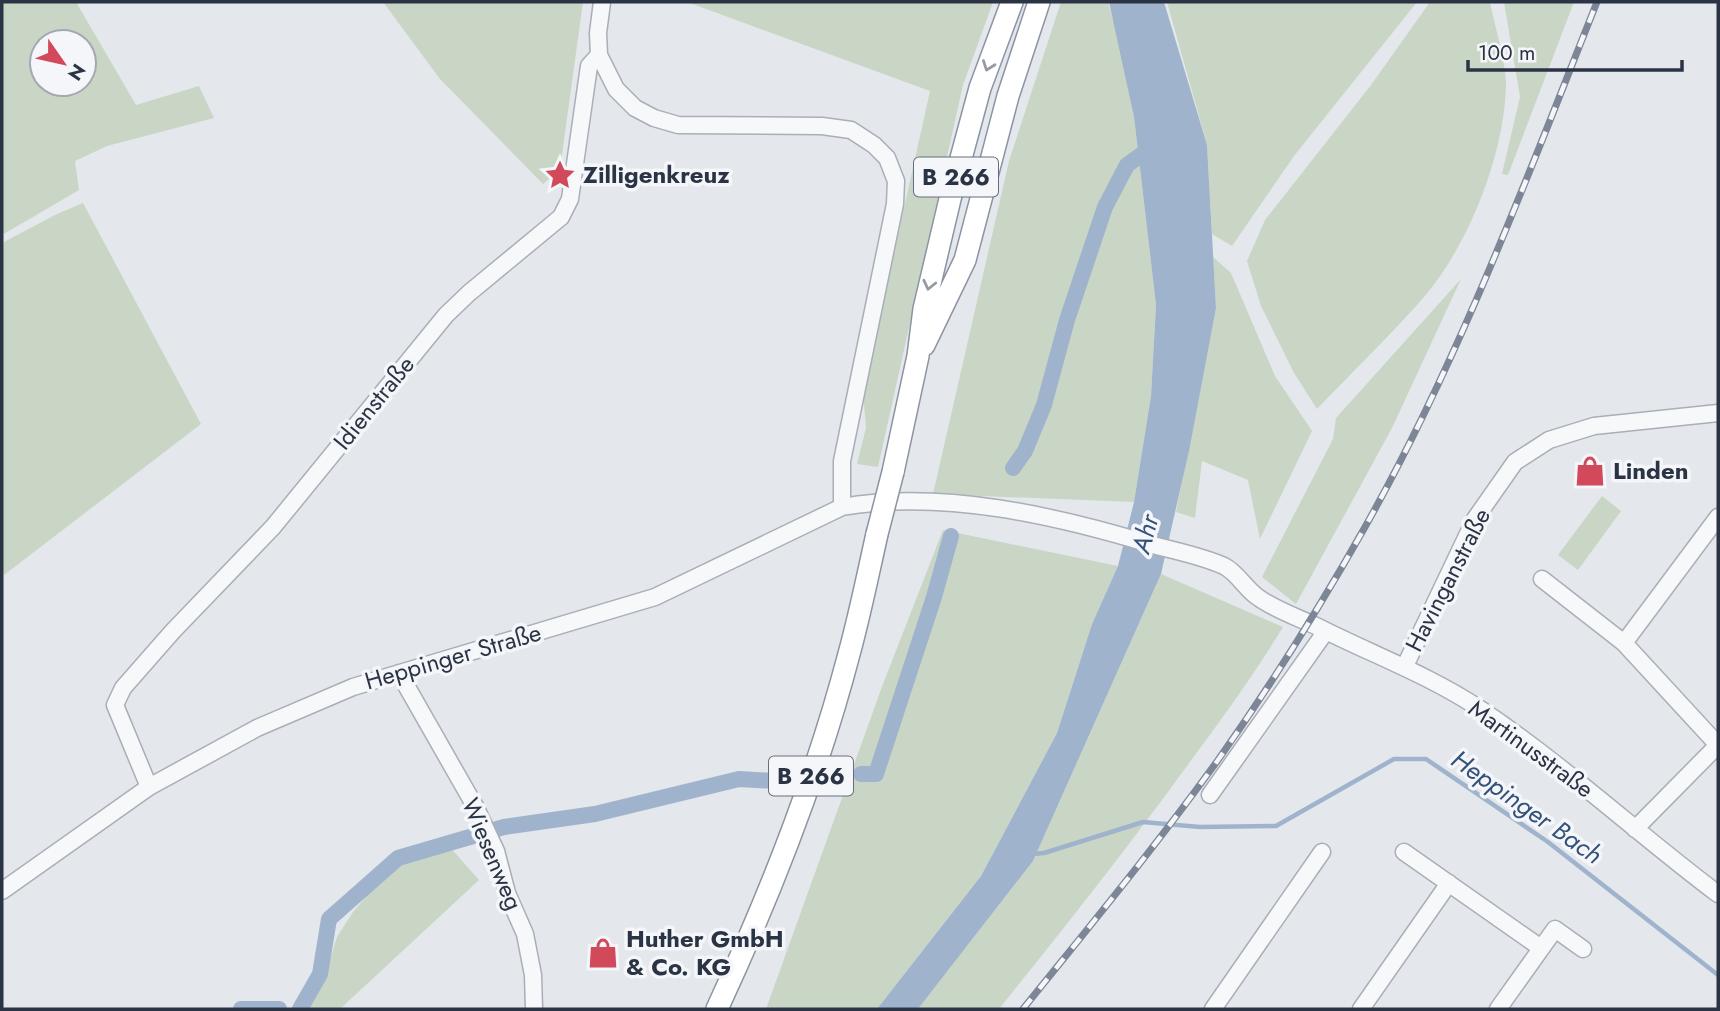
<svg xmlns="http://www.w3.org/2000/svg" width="1720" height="1011" font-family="Jost,sans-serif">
  <rect width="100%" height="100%" fill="#e4e7ec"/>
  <path fill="#c9d6c5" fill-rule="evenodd" d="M2 2H76L136 105 199 86 214 118 107 146 75 161 79 190 2 235ZM42 42H84V84H42Z
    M383 2H583L560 169 543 184 440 79Z
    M687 2H993L963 85 878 467 857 464 866 428 863 393 930 91Z
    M1061 2H1108L1119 42 1134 117 1156 305 1151 396 1134 502 933 494 1009 161Z
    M1167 2H1417L1294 156 1232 246 1212 234 1207 145Z
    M1430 2H1490C1494 23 1507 66 1506 86 1504 156 1469 244 1424 297 1390 336 1352 372 1317 409L1294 373 1261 306 1247 261 1265 220 1371 85Z
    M1504 2H1574L1508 175 1502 174 1520 97Z
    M83 203 201 424 4 575 2 572V243L57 214Z
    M1213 257 1231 273 1275 376 1312 431 1260 539 1248 480 1202 461 1195 518 1176 512 1216 308Z
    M1461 279 1392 428 1296 604 1262 577 1333 439 1336 418Z
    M1602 496 1621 511 1578 570 1558 555Z
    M943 530 1118 566 1092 624 1057 733 981 876 877 1009H766L883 684Z
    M1161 574 1283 627C1255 673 1224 716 1192 759 1130 845 1065 927 999 1009H918L1033 861Z
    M449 846 479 880 340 1009H308L324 979 337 937 353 912 389 870Z"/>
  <path fill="#9fb4cc" d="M1109 2H1164L1207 145 1216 308 1189 451 1161 574 1033 861 918 1009H877L981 876 1057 733 1092 624 1118 566 1134 502 1151 396 1156 305 1134 117Z"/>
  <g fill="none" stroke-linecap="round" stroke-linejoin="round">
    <path stroke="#9fb4cc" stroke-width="4.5" d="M1032 854 1044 853 1143 822 1200 827 1276 826 1394 759H1426L1548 842 1718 975"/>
    <path stroke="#9fb4cc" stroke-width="16" d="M1013 468 1025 451 1044 405 1067 320 1105 207 1127 165 1155 145
      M861 774H876L934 597 951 536
      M241 1009H279
      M300 1009 320 974 329 919 398 858 504 827 595 814 739 779 792 782"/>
    <g stroke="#a9aeb7" stroke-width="19">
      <path id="minor" d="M602 2 598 33 599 55 616 89 635 108 654 118 678 125 822 126 851 130 874 145 887 158 896 181 895 204 842 461V507
        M1542 579 1624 643 1718 745
        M1624 643 1718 517
        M1405 666 1475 519 1515 462 1549 440 1594 426 1718 413
        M399 673 476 808 496 851 507 893 525 934 533 975 534 1009
        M149 787 115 705 123 688 173 631 273 527 446 315 469 293 561 217 570 199 589 66 599 55
        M1210 795 1326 631
        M1635 829 1718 745
        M1404 852 1541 948
        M2 891 149 787 257 728 353 687 655 597 842 507C942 489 1057 516 1153 545 1176 551 1202 556 1224 566 1238 573 1246 590 1259 598 1276 610 1297 617 1316 626 1371 654 1429 675 1480 709 1564 765 1638 834 1718 894
        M1213 1009 1322 852
        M1361 1009 1449 883
        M1498 1009 1555 929 1583 949"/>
    </g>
    <g stroke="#8b94a3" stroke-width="24">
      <path id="highway" d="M924 345 965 260 1008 96 1039 2
        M893 472 918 356 924 309 950 199 980 88 1012 2
        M717 1009C770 895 817 776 849 654 860 614 868 574 877 534"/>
    </g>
    <use href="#minor" stroke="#f7f8fa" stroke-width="16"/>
    <use href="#highway" stroke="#fff" stroke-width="21"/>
    <g stroke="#7d8696" stroke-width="7">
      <path id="rail" d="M1023 1009C1089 927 1156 846 1218 760 1271 685 1320 607 1365 527 1459 360 1526 180 1597 2"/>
    </g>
    <use href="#rail" stroke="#f4f6f9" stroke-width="4.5" stroke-dasharray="13" stroke-linecap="butt"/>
    <g stroke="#8b94a3" stroke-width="24" stroke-linecap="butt">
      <path id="highway-bridge" d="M877 534 893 472"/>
    </g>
    <use href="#highway-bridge" stroke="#fff" stroke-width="21"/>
  </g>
  <defs><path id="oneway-chevron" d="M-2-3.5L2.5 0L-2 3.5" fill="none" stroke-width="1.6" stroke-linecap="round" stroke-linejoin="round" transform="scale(1.75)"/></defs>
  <g stroke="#959aa2">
    <use href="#oneway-chevron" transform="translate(988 66) rotate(110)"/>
    <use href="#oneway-chevron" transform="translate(929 285) rotate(103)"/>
  </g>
  <defs>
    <g id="sight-bare" transform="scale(2.415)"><path d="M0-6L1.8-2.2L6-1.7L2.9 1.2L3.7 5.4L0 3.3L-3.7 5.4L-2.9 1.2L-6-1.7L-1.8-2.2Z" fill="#d1495b" stroke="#f4f6f9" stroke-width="2.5" paint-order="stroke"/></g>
    <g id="shop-bare" transform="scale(2.415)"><path d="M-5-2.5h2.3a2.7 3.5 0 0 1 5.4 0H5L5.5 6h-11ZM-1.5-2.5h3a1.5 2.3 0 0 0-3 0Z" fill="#d1495b" stroke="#f4f6f9" stroke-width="2.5" paint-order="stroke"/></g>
  </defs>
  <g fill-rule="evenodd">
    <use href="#sight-bare" x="560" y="175"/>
    <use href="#shop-bare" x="1590" y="471"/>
    <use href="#shop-bare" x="603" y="953"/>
  </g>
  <g text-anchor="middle" stroke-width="7" stroke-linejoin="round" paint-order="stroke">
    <g fill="#f4f6f9" stroke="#676e7b" stroke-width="2">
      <rect x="914" y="157.5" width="84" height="39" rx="5"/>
      <rect x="769" y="756.5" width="84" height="39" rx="5"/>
    </g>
    <g font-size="23" font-weight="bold" fill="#2b3445">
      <text x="956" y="185">B 266</text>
      <text x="811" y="784">B 266</text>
    </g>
    <g font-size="24" font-weight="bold" fill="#2b3445" stroke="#f4f6f9" text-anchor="start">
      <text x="583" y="183">Zilligenkreuz</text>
      <text x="1613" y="479">Linden</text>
      <text x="626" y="947">Huther GmbH<tspan x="626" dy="28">&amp; Co. KG</tspan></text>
    </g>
    <g font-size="24" fill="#2b3445" stroke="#f4f6f9">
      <text transform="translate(374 403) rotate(-51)" y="8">Idienstraße</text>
      <text transform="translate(1448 580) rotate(-63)" y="8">Havinganstraße</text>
      <text transform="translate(453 657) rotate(-16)" y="8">Heppinger Straße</text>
      <text transform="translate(1531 749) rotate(36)" y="8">Martinusstraße</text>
      <text transform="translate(492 854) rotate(67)" y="8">Wiesenweg</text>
    </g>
    <g font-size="26" font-style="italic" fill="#34527a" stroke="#f4f6f9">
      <text transform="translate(1145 534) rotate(-75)" y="9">Ahr</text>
      <text transform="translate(1527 807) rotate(35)" y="9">Heppinger Bach</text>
    </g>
  </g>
  <rect width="1720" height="1011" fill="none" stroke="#2b3445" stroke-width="7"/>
  <g transform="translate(63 63) rotate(124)"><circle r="33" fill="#f4f6f9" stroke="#a4a8b1" stroke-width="2"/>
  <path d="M0-5L12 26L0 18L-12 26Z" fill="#d1495b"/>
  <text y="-10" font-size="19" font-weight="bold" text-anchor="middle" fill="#2b3445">N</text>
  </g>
  <path d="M1468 60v10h214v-10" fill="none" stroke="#2b3445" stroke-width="3.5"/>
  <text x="1478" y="60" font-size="21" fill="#2b3445" stroke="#f4f6f9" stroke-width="5" paint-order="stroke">100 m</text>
</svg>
